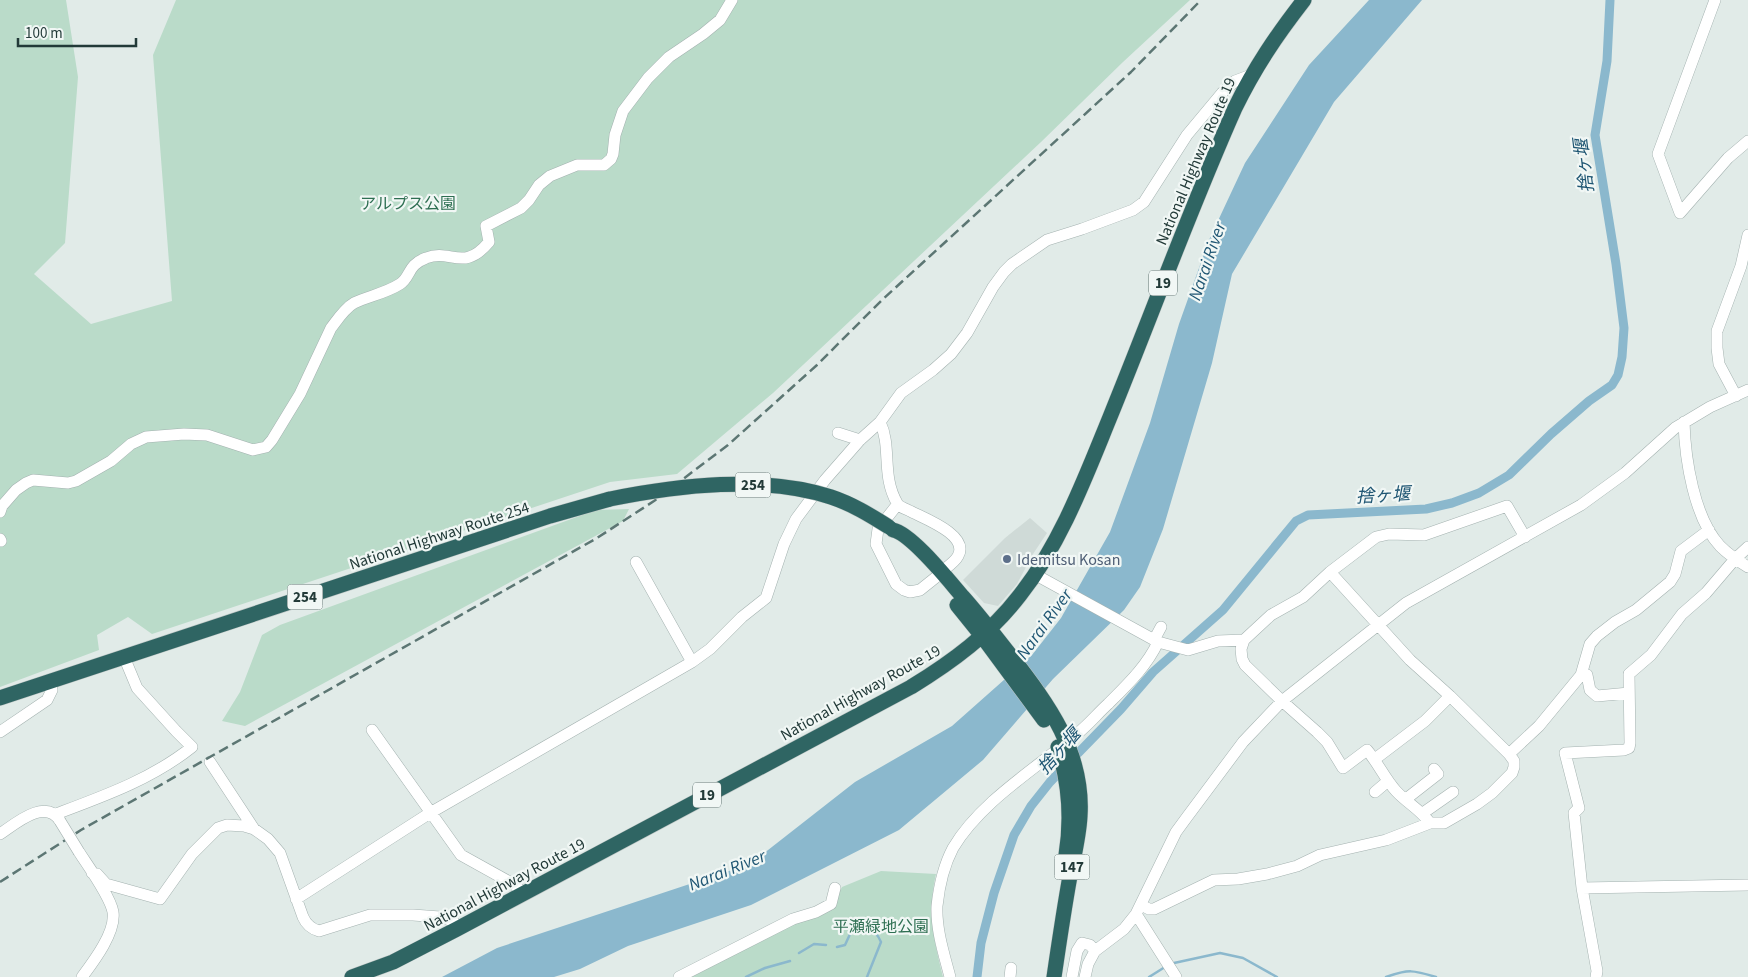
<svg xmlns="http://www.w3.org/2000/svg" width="1748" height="977" font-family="'Source Sans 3','Noto Sans JP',sans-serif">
  <rect width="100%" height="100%" fill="#e1ebe8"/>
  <path fill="#cfdad7" d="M1030 518 1047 533 1033 554 1017 584 998 606 984 603 963 580 1005 538Z"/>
  <path fill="#badbc9" d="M0 0H66L78 77 65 243 34 274 91 324 172 301 153 55 176 0H1190L1123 62 1041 142 819 350 773 393 677 474 610 482 152 634 128 617 97 635 99 650 0 687Z
    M629 509 623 521 245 726 222 721 240 692 262 635 280 625 596 510Z
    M881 871 936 874C927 912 934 940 943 977H686L796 921 839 892 842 887Z"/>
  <path fill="#8bb8cd" d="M1369 0H1422L1334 102 1232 274 1212 363 1163 529 1140 587 1124 610 1053 679 983 760 899 830 751 905 628 946 580 969 554 977H442L497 948 750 864 855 782 952 726 1032 655 1061 618 1110 532 1150 423 1179 324 1209 240 1245 163 1309 65Z"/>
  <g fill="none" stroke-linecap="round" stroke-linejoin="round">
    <path stroke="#8bb8cd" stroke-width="2.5" d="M837 947 845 945 851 932C866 927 874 926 881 942L867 977
      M799 953 814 944 826 945
      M1174 963 1220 953 1243 958 1277 977
      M746 977 765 968 790 961
      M1149 977 1165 967
      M1386 977C1409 969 1413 970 1436 977"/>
    <path stroke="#8bb8cd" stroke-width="9" d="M977 977 981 943 994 893 1014 835 1031 806 1050 782 1121 709 1153 672 1223 610 1296 521 1308 515 1426 509 1452 503 1479 493 1509 475 1551 434 1589 401 1612 385 1618 375 1622 357 1624 328 1616 264 1595 135 1607 61 1610 0"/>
    <g stroke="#a4b2b0" stroke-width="12">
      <path id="minor" d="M1715 0 1658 154 1680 213 1728 158 1748 141
        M1736 396 1719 364 1717 348V331L1741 266 1748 235
        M880 422C892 447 881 475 897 503 899 507 906 509 910 511 923 518 970 535 958 556 955 562 947 567 941 572
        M1684 422C1685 459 1694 518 1720 546 1728 554 1738 561 1748 567
        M838 433 860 440
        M897 505 878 529 876 544 896 584 904 590 910 592 920 590 935 578
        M0 512 2 506 16 490 26 483 33 480 68 483 76 481 111 461 131 444 146 437 184 434 207 435 253 450 266 447 272 440 300 394 331 328C337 320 345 308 354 303 369 296 386 293 400 284 411 277 407 265 426 258 451 248 463 273 489 242L486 226 521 208 529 200 539 185 550 176 577 165H604L611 159 613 154 615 135 623 111 648 78 669 57 703 34 720 20 732 0
        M0 539 1 541
        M636 562 692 662
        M1036 575 1158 642 1188 650 1218 641 1244 640
        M1154 640 1161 627
        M1581 675H1587L1590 690 1597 696 1629 693
        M372 730 461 855 515 885 523 894
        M0 732 47 700 52 690 50 681
        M1509 754 1539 726 1581 675 1590 644 1597 636 1615 622 1636 610 1670 582 1675 574 1681 551 1709 530
        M1375 759 1425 721 1450 696
        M210 762 254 829
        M1375 792 1388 781
        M1406 799 1438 774 1434 769
        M1423 813 1453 792
        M56 814C104 796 152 779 192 747L176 731 137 688 127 664
        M1430 823C1421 810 1407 803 1396 791 1385 779 1378 763 1367 750L1343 768 1327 742 1317 732 1282 701 1245 665 1242 659 1241 649 1244 640 1271 615 1303 597 1330 572 1376 537 1389 534 1424 535 1507 506 1525 537
        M0 834C15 824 46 797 60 821
        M79 852C88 866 110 896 113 912 116 932 94 961 82 977
        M92 873 97 874 106 884 160 899 192 854 218 828 227 825 244 826 254 829 268 839 280 853 303 917C306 924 312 929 319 931L370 915H413L440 917 453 921 457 929
        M1582 888 1748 885
        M296 899 430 813 692 662 710 649 742 617 766 598 784 544 796 519 825 480 860 440 880 422 901 393 933 370 951 354 967 333 993 287 1004 272 1012 264 1047 240 1082 229 1133 210 1144 202 1187 135 1222 93 1235 81 1251 75
        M1141 905 1149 909H1154L1214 880 1238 879 1267 874 1297 866 1320 855 1386 840 1430 823H1444L1477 804 1492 793 1512 773 1514 767V761L1509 754 1450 696 1410 660 1330 572
        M1136 914 1176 977
        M679 977 793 919 816 912 831 904 835 888
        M950 977C944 954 936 930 937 906 939 887 944 865 953 848 981 801 1037 768 1078 733 1089 724 1098 713 1108 704 1127 685 1147 666 1158 642
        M1010 977 1011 968
        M1072 977 1077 951 1082 943 1090 945 1095 951
        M1085 977 1088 964 1095 951 1124 929 1136 914 1176 832 1187 817 1243 742 1282 701 1406 603 1581 505 1625 473 1675 428 1710 407 1748 390
        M1596 977 1597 971 1582 888 1574 813 1579 808 1565 753 1624 750 1629 748 1630 743 1629 674 1651 655 1682 614 1706 593 1735 559 1748 547"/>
    </g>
    <g stroke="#c1c8c7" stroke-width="16">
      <path id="highway" d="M893 530C912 534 949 581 963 597 980 616 995 636 1011 656 1048 704 1084 752 1080 816 1079 836 1074 856 1070 876 1064 909 1059 943 1054 977
        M957 605 982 636 1044 720
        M0 698 550 516 610 499
        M1058 747C1069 782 1072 818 1066 855
        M352 977 393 962 457 929 911 687C952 662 990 634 1020 595 1061 543 1085 478 1110 417 1152 314 1190 209 1235 108 1255 67 1276 36 1304 0"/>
    </g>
    <use href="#minor" stroke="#fff" stroke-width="11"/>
    <use href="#highway" stroke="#2f6563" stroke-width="15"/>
    <path stroke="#5c7673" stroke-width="2.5" stroke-dasharray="10 5" stroke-linecap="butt" d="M0 882 81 830 597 538 654 501 728 445 817 365 882 300 1131 72 1201 0"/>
    <g stroke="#a4b2b0" stroke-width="12" stroke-linecap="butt">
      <path id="minor-bridge" d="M60 821 79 852"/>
    </g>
    <g stroke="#c1c8c7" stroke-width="16" stroke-linecap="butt">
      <path id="highway-bridge" d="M610 499C679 485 762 475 831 497 852 504 870 515 889 527"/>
    </g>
    <use href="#minor-bridge" stroke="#fff" stroke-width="11"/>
    <use href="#highway-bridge" stroke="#2f6563" stroke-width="15"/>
  </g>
  <circle fill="#5c6f8a" stroke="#f1f7f5" stroke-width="2" cx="1007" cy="559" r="5"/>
  <g text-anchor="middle" stroke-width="4.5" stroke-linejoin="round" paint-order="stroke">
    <g fill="#f1f7f5" stroke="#607371" stroke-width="1">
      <rect x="1149" y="270.5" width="28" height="25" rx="4"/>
      <rect x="735.5" y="472.5" width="35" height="25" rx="4"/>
      <rect x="287.5" y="584.5" width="35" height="25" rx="4"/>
      <rect x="693" y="782.5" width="28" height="25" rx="4"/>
      <rect x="1054.5" y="854.5" width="35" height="25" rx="4"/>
    </g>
    <g font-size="15" font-weight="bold" fill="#223a38">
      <text x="1163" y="288">19</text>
      <text x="753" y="490">254</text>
      <text x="305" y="602">254</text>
      <text x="707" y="800">19</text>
      <text x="1072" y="872">147</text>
    </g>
    <g font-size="16" fill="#223a38" stroke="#f1f7f5">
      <text transform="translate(1195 161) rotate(-67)" y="6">National Highway Route 19</text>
      <text transform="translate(439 535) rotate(-18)" y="6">National Highway Route 254</text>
      <text transform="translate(860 692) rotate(-29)" y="6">National Highway Route 19</text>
      <text transform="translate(504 884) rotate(-28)" y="6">National Highway Route 19</text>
    </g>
    <g font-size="16" fill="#2e6f52" stroke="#f1f7f5">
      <text x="408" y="209">アルプス公園</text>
      <text x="881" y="932">平瀬緑地公園</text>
    </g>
    <g font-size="16" fill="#4e5e75" stroke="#f1f7f5" text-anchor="start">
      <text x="1017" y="565">Idemitsu Kosan</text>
    </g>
    <g font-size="18" font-style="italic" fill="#1f5673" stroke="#f1f7f5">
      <text transform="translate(1584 166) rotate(-97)" y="6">捨ヶ堰</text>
      <text transform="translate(1207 261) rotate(-71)" y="6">Narai River</text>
      <text transform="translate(1383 495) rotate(-3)" y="6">捨ヶ堰</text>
      <text transform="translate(1044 624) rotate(-54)" y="6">Narai River</text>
      <text transform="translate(1059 751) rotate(-48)" y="6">捨ヶ堰</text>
      <text transform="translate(727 870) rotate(-22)" y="6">Narai River</text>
    </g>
  </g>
  <path d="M18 38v8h118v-8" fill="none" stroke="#223a38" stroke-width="2.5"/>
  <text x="25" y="38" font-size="15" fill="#223a38" stroke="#f1f7f5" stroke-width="4" paint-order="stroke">100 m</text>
</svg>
